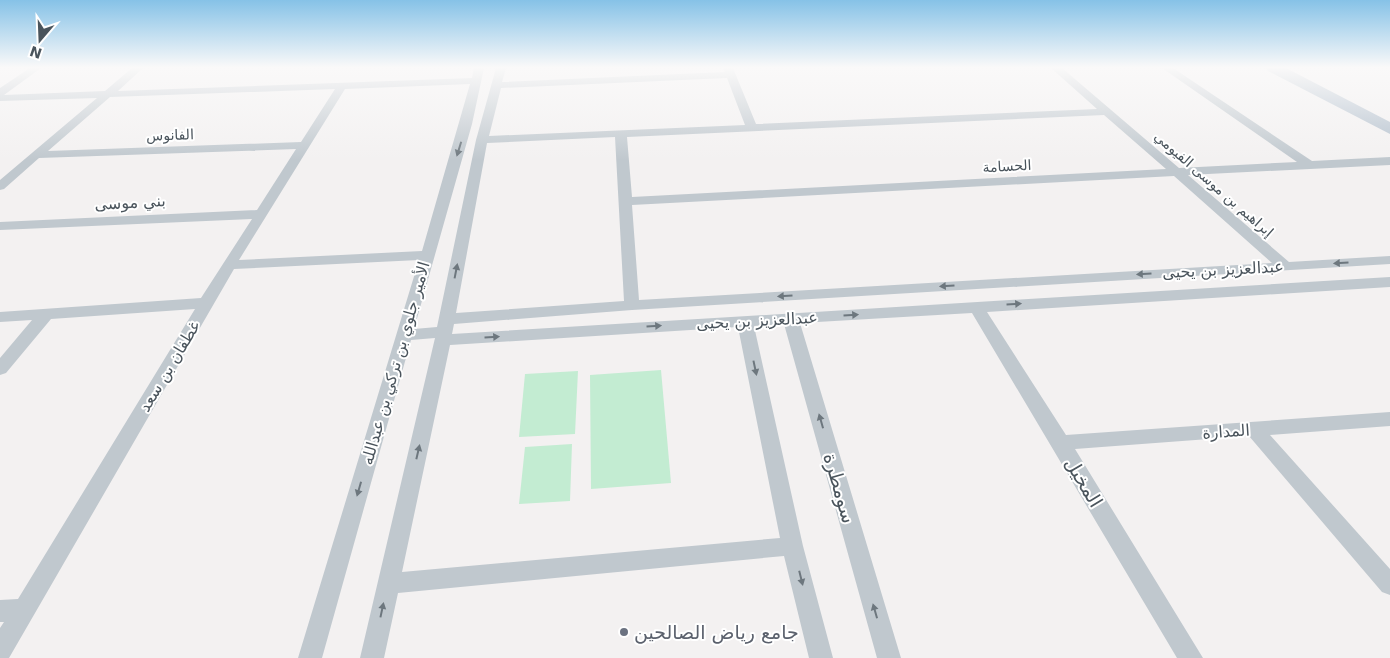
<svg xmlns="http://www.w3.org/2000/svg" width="1390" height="658" font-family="'DejaVu Sans','Noto Sans Arabic',sans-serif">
  <rect width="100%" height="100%" fill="#f3f1f1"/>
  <path fill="#c3ecd2" d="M661 370 671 483 591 489 590 375Z
    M578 371 575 434 519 437 525 374Z
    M572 444 570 501 519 504 525 447Z"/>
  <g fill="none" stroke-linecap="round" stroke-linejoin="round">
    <path fill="#c0c8ce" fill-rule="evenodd" d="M30 68H41L4 95 105 91 132 68H143L118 91 472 78 474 68H484L472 124 414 329 437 327 476 140 496 68H506L502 82 725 72 723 68H733L756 124 1097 109 1051 68H1062L1179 168 1297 162 1162 68H1173L1312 161 1390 157V165L1188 175 1289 262 1390 256V264L632 310 454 324 452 334 1390 277V287L987 312 1066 435 1390 412V426L1270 435 1390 569V595L1382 592 1249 436 1075 449 1203 658H1177L972 313 800 323 901 658H877L784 324 754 326 803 546 833 658H809L784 556 398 593 384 658H360L435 338 411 340 322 658H298L419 260 234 269 9 658H0V628L4 622H0V600L18 599 195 309 51 319 6 373 0 375V358L32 320 0 322V312L201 298 252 219 0 230V222L257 210 296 149 39 158 4 189 0 190V180L97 98 0 101V88ZM727 78 745 125 489 136 501 88ZM470 84 422 251 239 260 345 89ZM335 89 301 142 48 151 110 97ZM1104 115 1166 169 632 197 627 137ZM615 137 624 301 456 313 487 143ZM1174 176 1272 263 639 300 632 205ZM738 327 780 538 402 572 450 345Z"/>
    <path fill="#b3c0cd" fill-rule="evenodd" d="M1266 68H1286L1390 122V134L1268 71Z"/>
  </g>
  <defs><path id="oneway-solid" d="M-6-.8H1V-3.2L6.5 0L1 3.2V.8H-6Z" transform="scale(1.25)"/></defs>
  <g fill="#6d777e">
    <use href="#oneway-solid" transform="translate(459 149) rotate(107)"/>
    <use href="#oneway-solid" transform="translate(1341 263) rotate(177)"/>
    <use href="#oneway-solid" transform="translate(456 271) rotate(-79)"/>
    <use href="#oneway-solid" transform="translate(1144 274) rotate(177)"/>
    <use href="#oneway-solid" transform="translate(947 286) rotate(176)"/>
    <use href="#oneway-solid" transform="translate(785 296) rotate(176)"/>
    <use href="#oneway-solid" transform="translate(1014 304) rotate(-4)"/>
    <use href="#oneway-solid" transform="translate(851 315) rotate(-4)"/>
    <use href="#oneway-solid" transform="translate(654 326) rotate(-4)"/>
    <use href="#oneway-solid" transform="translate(492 337) rotate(-4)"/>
    <use href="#oneway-solid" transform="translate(755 368) rotate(78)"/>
    <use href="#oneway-solid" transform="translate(821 421) rotate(-106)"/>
    <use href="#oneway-solid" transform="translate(418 452) rotate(-77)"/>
    <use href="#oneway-solid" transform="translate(359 489) rotate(106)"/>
    <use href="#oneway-solid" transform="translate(801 578) rotate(76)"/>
    <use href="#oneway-solid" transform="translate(382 610) rotate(-78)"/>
    <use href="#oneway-solid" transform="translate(875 611) rotate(-106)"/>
  </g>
  <linearGradient id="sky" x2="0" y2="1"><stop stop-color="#86c2e7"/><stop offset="0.42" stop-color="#faf9f9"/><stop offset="1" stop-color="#faf9f9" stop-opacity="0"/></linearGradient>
  <rect width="1390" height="160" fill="url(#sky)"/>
  <circle fill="#6b7280" stroke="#fff" stroke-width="2" cx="624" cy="632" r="5"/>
  <g text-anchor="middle" stroke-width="4" stroke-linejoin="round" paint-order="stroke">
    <g font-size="14" fill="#4a545c" stroke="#fff">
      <text transform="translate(170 135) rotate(-2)" y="5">الفانوس</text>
      <text transform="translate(1007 166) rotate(-3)" y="5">الحسامة</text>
      <text transform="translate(1214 184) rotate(41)" y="5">إبراهيم بن موسى الفيومي</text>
    </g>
    <g font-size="16" fill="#4a545c" stroke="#fff">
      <text transform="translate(130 202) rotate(-3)" y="6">بني موسى</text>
      <text transform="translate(1223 269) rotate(-3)" y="6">عبدالعزيز بن يحيى</text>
      <text transform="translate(757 320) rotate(-3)" y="6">عبدالعزيز بن يحيى</text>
      <text transform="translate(395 363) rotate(-74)" y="6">الأمير جلوي بن تركي بن عبدالله</text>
      <text transform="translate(169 366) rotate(-59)" y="6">غطفان بن سعد</text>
      <text transform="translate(1226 431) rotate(-4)" y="6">المدارة</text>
    </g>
    <g font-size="19" fill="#4a545c" stroke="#fff">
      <text transform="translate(1084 482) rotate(59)" y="7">المخيل</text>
      <text transform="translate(840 488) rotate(74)" y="7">سومطرة</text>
    </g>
    <g font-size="19" fill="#5b616d" stroke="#fff" text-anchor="start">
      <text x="634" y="639">جامع رياض الصالحين</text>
    </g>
  </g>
  <g transform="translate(40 40) rotate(199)" stroke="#ffffff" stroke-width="4" paint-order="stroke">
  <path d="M0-4L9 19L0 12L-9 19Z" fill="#4a545c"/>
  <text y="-8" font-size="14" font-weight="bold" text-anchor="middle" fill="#4a545c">N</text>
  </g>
</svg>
